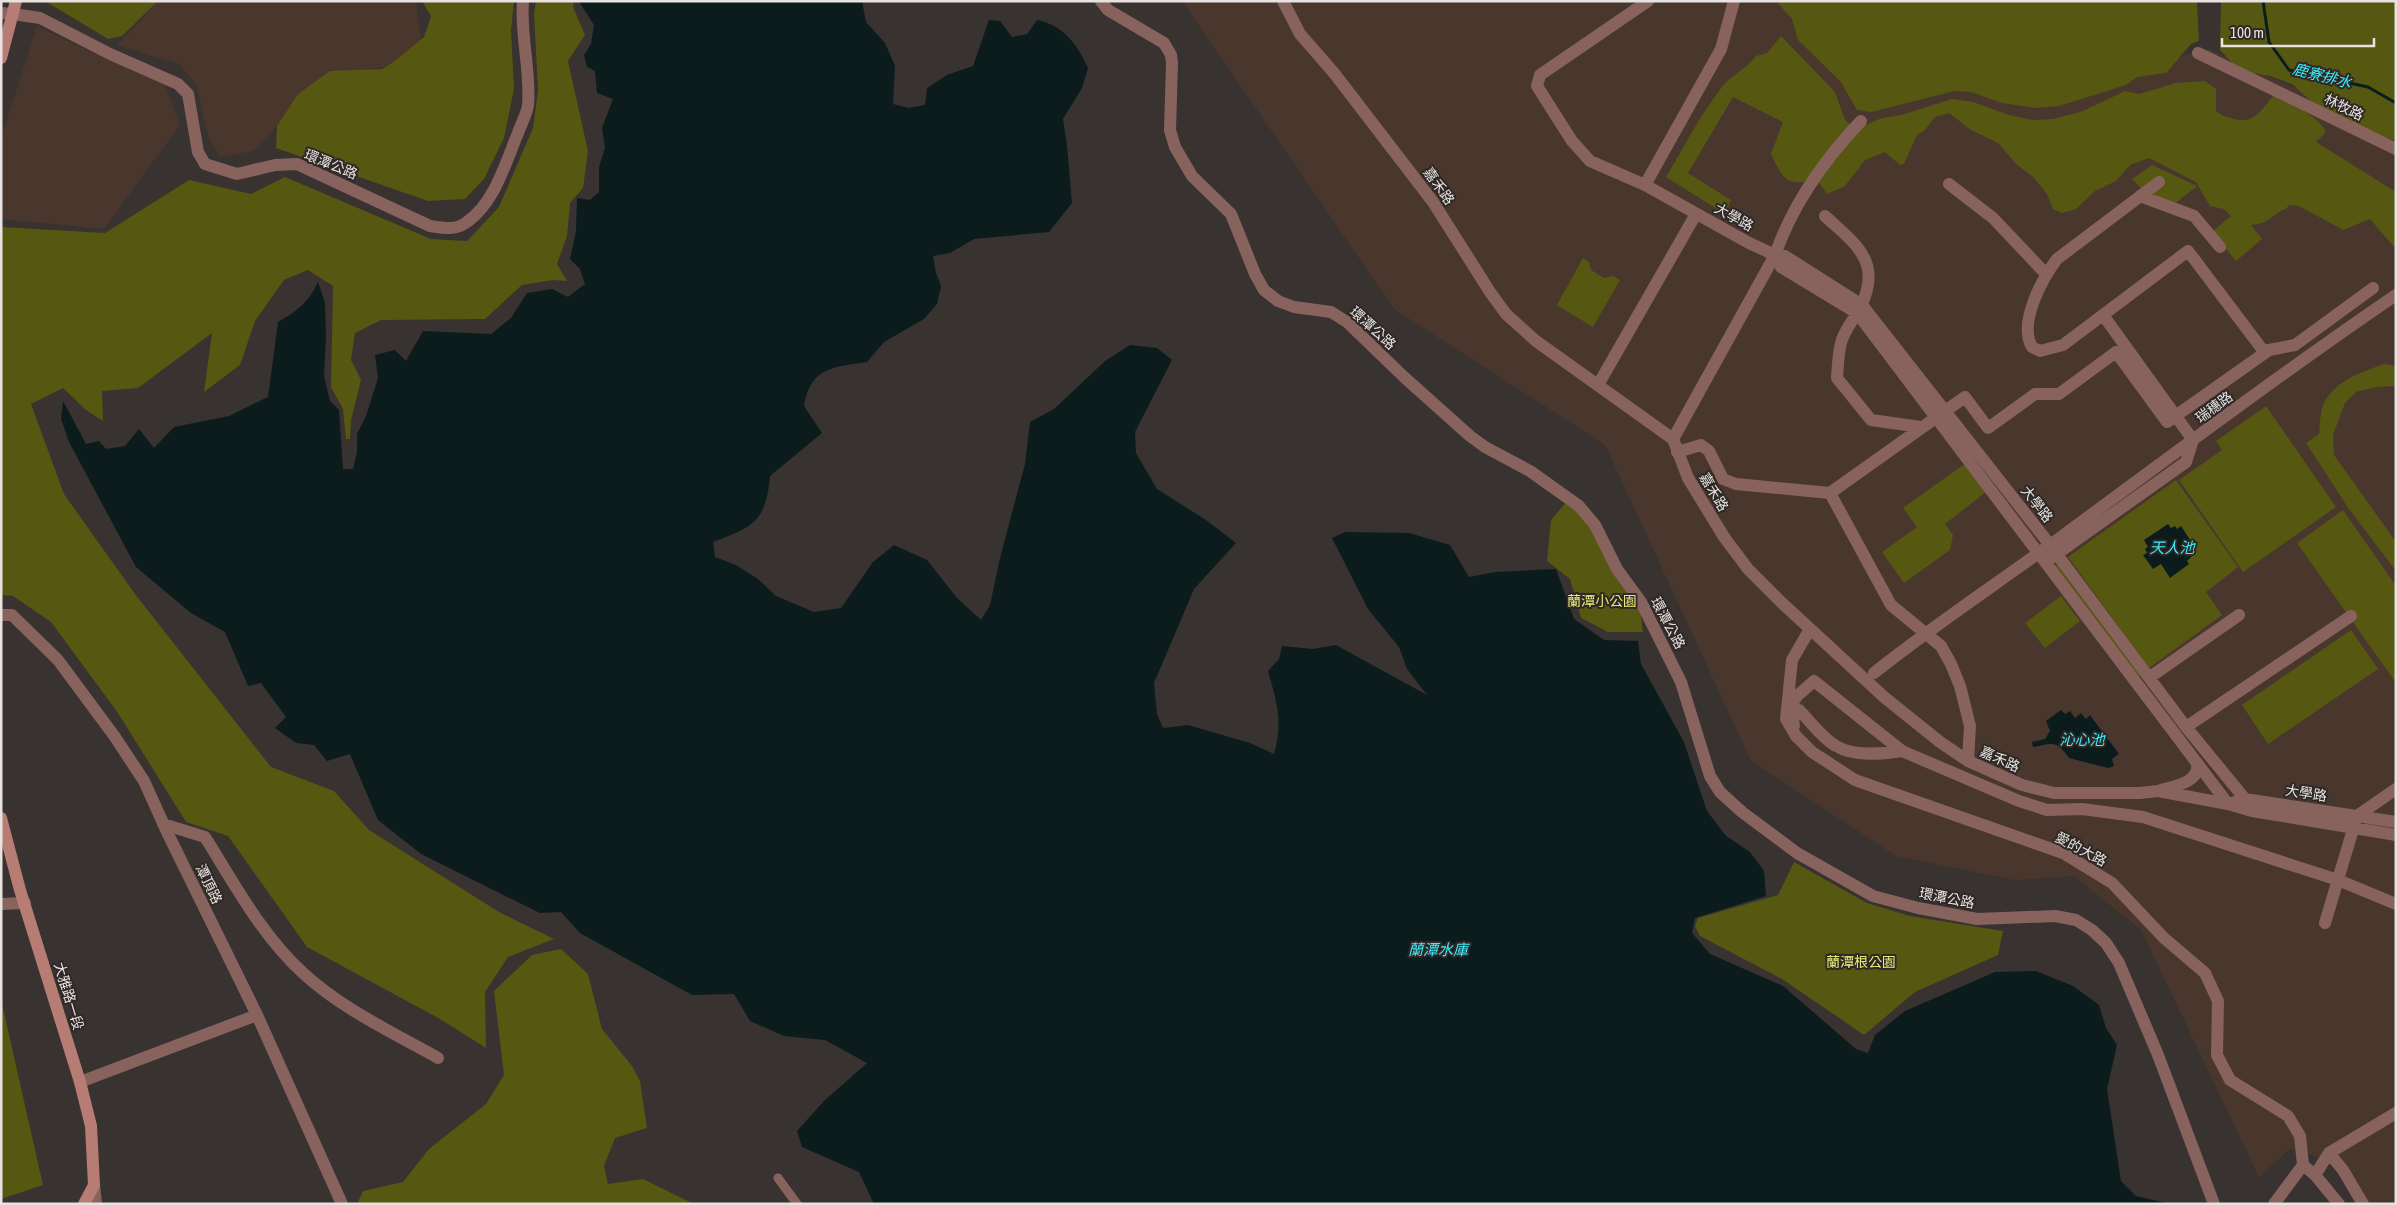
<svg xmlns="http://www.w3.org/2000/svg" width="2397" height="1205" font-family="'Asap Condensed','Noto Sans TC',sans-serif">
  <rect width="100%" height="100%" fill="#383230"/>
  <path fill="#49372e" d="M158 1H416L421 40 395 65 323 78 253 151 220 157 208 136 196 84 179 64 117 45Z
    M1182 1H1790L2068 86 2209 49 2396 133V1204H2358L2338 1164 2291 1148 2259 1177 2141 930 2074 876 2014 880 1896 856 1751 761 1605 445 1394 309Z
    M37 26 112 62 165 85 180 125 104 229 1 219V138Z"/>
  <path fill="#565711" d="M45 1H158L122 36 108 39Z
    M422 1H514L511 30 514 89 504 138 484 179 465 199 428 201 276 148 277 126 298 94 330 71 382 69 395 61 424 37 431 16Z
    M536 1H574L573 7 585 35 568 61 588 151 583 188 570 203 567 236 557 264 567 281 553 280 522 285 485 319 381 320 355 333 351 360 361 380 351 420 350 439H346L343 409 331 387 333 286 308 270 284 280 255 321 240 365 204 392 212 333 138 388 102 391 103 421 86 410 63 388 31 404 64 494 135 594 271 767 334 791 369 830 499 912 554 939 508 957 485 992 486 1048 440 1019 307 947 228 836 186 822 118 713 51 622 13 596 1 595V227L105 233 189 180 251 194 285 177 431 239 467 241 499 207 533 128 538 91 534 13Z
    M2197 1 2199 41 2191 44 2166 73 2137 77 2126 85 2059 106 2036 108 2002 103 1971 92 1954 91 1871 112 1857 110 1841 82 1798 40 1792 19 1777 2Z
    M2221 1H2396V141L2364 129 2313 103 2292 84 2270 76 2240 71 2220 50Z
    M1781 36 1835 92 1845 120 1856 129 1882 118 1901 115 1952 99 1973 102 2009 115 2032 120 2054 119 2083 111 2125 91 2139 94 2176 83 2205 81 2216 89V111C2222 116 2227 117 2234 119 2255 125 2262 108 2275 94 2292 108 2315 111 2326 132L2316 142 2396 192V249L2370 219 2343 230 2299 206 2289 205 2286 209C2269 216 2271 223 2251 225L2262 239 2236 261 2212 232 2231 216 2224 209 2210 206 2196 182 2149 158 2130 165 2116 181 2095 191 2076 209 2062 213 2053 209 2047 194 2033 177 2016 164 1998 143 1971 130 1949 113 1935 117 1925 130 1917 135 1904 164 1900 165 1885 152 1865 160 1845 186 1827 194 1818 181C1786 184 1785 183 1771 154L1783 122 1733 97 1688 173 1731 200 1725 214 1666 177C1684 147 1700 115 1722 87 1732 74 1747 69 1756 56L1767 53Z
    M2152 165 2197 186 2173 205 2148 196 2132 179Z
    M1583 258 1589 262 1591 270 1604 278 1613 276 1620 280 1593 327 1557 305Z
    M2384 364 2396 366V386L2377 387 2356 392 2345 403 2333 435 2334 455 2396 542V571L2349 509 2306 443 2319 434C2320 425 2320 411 2324 403 2336 380 2362 372 2384 364Z
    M2266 406 2336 507 2243 572 2179 480 2222 450 2216 441Z
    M1970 460 1991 488 1945 524 1953 535 1950 550 1904 583 1882 552 1917 527 1903 508Z
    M2176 480 2238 567 2206 592 2222 615 2149 668 2068 557Z
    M1567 501 1590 526 1640 610 1643 632H1608L1581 618 1570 579 1547 561 1551 520Z
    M2343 510 2396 586V683L2297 543Z
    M2057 564 2141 675 2138 677 2054 566Z
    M2061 596 2080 621 2045 648 2025 623Z
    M2351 630 2378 669 2268 744 2242 705Z
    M1794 862 1867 903 1910 916 2003 931 1998 955 1915 992 1864 1035 1782 979 1700 936 1695 926 1698 918 1778 895Z
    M561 949 588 974 602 1029 632 1066 640 1081 647 1128 615 1138 604 1166 608 1184 643 1179 694 1204H357L363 1191 403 1182 429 1149 486 1104 504 1075 494 991 532 955Z
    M1 999 43 1185 1 1199Z"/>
  <path fill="#0c1c1d" d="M581 1H862L866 22 885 43 895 66 893 104 909 108 925 105 927 88 947 75 973 66 989 20 1000 21 1012 37 1027 34 1037 20C1063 25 1077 44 1088 68L1082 88 1063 119 1067 146 1072 203 1049 232 974 239 950 253 933 256 936 273 941 286 937 304 924 319 884 342 867 362C834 367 810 367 804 406L822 433 770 476C766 521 754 527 713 542L715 557 736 565 758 579 776 596 814 612 841 608 873 562 894 545 927 560 957 598 981 620 990 605 1000 558 1025 464 1030 422 1054 409 1105 361 1130 345 1157 348 1172 360 1135 432 1136 453 1157 489 1206 520 1236 543 1194 589 1154 683 1157 714 1163 728 1188 725 1250 743 1274 754C1283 722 1277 702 1268 671L1279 659 1282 646 1313 649 1336 645 1427 695 1407 669 1399 647 1368 609 1332 538 1345 532 1409 533 1450 545 1469 577 1495 572 1556 569 1574 619 1604 640 1638 641 1641 664 1684 742 1707 811 1726 836 1750 852 1764 871 1766 896 1695 918 1692 933 1710 954 1783 986 1856 1049 1868 1053 1875 1035 1905 1011 1995 972 2036 971 2073 986 2099 1005 2106 1028 2117 1045 2107 1089 2121 1181 2136 1196 2170 1204H874L859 1172 802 1147 797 1131 824 1101 867 1063 825 1040 784 1036 750 1021 734 994 692 995 580 933 561 912 540 913 421 854 378 820 350 754 327 761 314 745 296 743 275 728 286 717 261 683 248 686 225 632 191 613 136 567 69 442 61 419 63 401 86 444 99 441 106 449 125 446 139 429 154 448 174 427 229 416 268 397 278 322C297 311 309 302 318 282L325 303 326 337 324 376 330 401 339 410 343 469H353L357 452V434L366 416 378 378 375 355 395 350 406 361 423 331 491 334 511 318 527 293 552 289 568 297 585 284 580 269 570 259 576 231 577 198 590 200 599 192V167L605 148 602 128 613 99 597 93 595 71 587 67 584 55 591 44 594 25 580 3Z
    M2168 524 2171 528 2175 526 2177 529 2181 526 2196 549 2191 552 2193 555 2187 561 2189 564 2170 578 2161 564 2153 569 2143 555 2147 553 2145 549 2148 547 2144 540Z
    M2061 710 2065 714 2070 711 2075 718 2081 713 2086 719 2090 715 2119 754 2112 759 2114 766 2108 768 2069 758C2056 740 2054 743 2033 747L2032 742 2045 739 2050 731 2046 721Z"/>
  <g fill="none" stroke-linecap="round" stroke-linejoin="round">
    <path stroke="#0c1c1d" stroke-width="3" d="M2263 1 2269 42 2289 70 2368 87 2396 103"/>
    <path stroke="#88635e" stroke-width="9" d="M778 1178 797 1204"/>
    <path stroke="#88635e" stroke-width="12" d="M1283 1 1300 34 1334 73 1433 202 1490 292 1506 314 1536 341 1673 439 1688 478 1724 537 1748 569 1782 603 1884 697 1940 742 1968 761 2022 785 2054 793H2140L2158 791 2228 804 2245 799
      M1648 1 1540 75 1537 86 1572 141 1590 161 1645 185 1749 243 1775 255 1785 256 1862 305 2050 545 2186 727 2245 799 2396 822
      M1 13 13 14
      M2159 182 2057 259C2042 279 2018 323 2032 347L2040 351 2063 345 2188 251 2265 353
      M1949 184 1993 218 2046 274
      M1645 185 1721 49 1734 1
      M2140 196 2194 216 2220 247
      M1825 216C1854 243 1883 261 1861 306 1855 318 1844 330 1841 343 1838 354 1838 366 1837 378L1871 420 1921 427
      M1775 255 1781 267 1857 313 2228 804 2252 811 2396 835
      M1598 385 1696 214
      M1673 439 1775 255C1793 203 1824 160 1861 121
      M1677 452 1701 445 1709 451 1723 479 1736 484 1830 493
      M2051 558 2186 462 2193 440 2103 315
      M1 615H12L58 660 115 737 144 781 168 834 257 1015 342 1204
      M1810 629 1792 660 1786 719 1796 736 1812 752 1855 780 2063 853 2112 883 2164 938 2205 973 2218 1001 2217 1055 2230 1080 2288 1116 2300 1136 2303 1165
      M1874 673C1934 625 1998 583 2061 537 2172 455 2282 373 2396 295
      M2150 677 2239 615
      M1788 711 1797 696 1814 681 1902 751 2019 801 2047 810 2082 809 2143 817 2338 880 2396 904
      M1794 726 1793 719 1799 710C1810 721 1822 738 1836 746 1854 757 1882 754 1902 751
      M2186 727 2351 616
      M1968 761 1970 726 1960 686 1951 664 1941 646 1891 605 1830 493 1965 397 1988 428 2035 394H2059L2116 352 2167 422 2269 350 2295 345 2373 288
      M2161 790C2175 786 2200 782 2197 764
      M163 824 205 837C234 883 262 936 303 973 342 1009 392 1032 438 1058
      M1 904 25 903
      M2325 923 2357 816 2396 789
      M80 1082 257 1015
      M2329 1153 2343 1170 2363 1204
      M2315 1175 2329 1153 2396 1113"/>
    <path stroke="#88635e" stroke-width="12" d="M1101 1 1108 10 1164 43 1171 55 1172 63 1170 130 1175 147 1192 176 1231 214 1255 274 1264 290 1278 301 1294 307 1331 312 1347 322 1404 377 1470 436 1485 447 1530 471 1579 506 1595 525 1617 569 1641 602 1681 682 1710 776 1720 792 1742 812 1797 853 1873 896 1918 908 1977 919 2055 916 2076 920 2092 930 2106 943 2119 963 2158 1055 2214 1204
      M13 14 40 18 110 54 178 84 188 94 198 152 205 164 237 174 275 165 297 164 430 226C443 228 455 231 467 222 495 202 505 164 518 133 521 124 527 114 528 105 531 70 520 36 523 1
      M2198 53 2396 149
      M94 1185 96 1204
      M2274 1204 2303 1165 2315 1175 2339 1204"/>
    <path stroke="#b77d75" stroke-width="12" d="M1 58 16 1
      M1 818 20 890 80 1082 91 1126 94 1185 84 1204"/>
  </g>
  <g text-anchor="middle" stroke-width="4" stroke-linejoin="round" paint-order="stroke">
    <g font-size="14" fill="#e7e3e1" stroke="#2e2826">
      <text transform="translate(2344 107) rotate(26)" y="5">林牧路</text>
      <text transform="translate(331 164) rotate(22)" y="5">環潭公路</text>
      <text transform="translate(1439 186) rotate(55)" y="5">嘉禾路</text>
      <text transform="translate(1734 217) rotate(29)" y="5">大學路</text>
      <text transform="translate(1373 328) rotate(42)" y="5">環潭公路</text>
      <text transform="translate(2214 407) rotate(-36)" y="5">瑞穗路</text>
      <text transform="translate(1714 492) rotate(59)" y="5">嘉禾路</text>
      <text transform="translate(2037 504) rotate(52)" y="5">大學路</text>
      <text transform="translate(1668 623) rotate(62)" y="5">環潭公路</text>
      <text transform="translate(2000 759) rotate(24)" y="5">嘉禾路</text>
      <text transform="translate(2306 793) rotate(9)" y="5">大學路</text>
      <text transform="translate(2081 849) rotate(28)" y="5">愛的大路</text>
      <text transform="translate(209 884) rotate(64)" y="5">潭頂路</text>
      <text transform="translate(1947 898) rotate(11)" y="5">環潭公路</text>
      <text transform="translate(69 996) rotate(73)" y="5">大雅路一段</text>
    </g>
    <g font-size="14" fill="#e7eb78" stroke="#2e2826">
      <text x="1602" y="606">蘭潭小公園</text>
      <text x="1861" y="967">蘭潭根公園</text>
    </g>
    <g font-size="15" font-style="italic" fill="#3beffe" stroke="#2e2826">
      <text transform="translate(2322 76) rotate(14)" y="5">鹿寮排水</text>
      <text x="2172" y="553">天人池</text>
      <text x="2082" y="745">沁心池</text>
      <text x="1438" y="955">蘭潭水庫</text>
    </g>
  </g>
  <rect width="2397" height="1205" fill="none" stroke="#e7e3e1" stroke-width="5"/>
  <path d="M2222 38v8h152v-8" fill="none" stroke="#e7e3e1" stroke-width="2.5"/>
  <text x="2230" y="38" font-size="15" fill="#e7e3e1" stroke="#2e2826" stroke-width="4" paint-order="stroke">100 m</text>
</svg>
